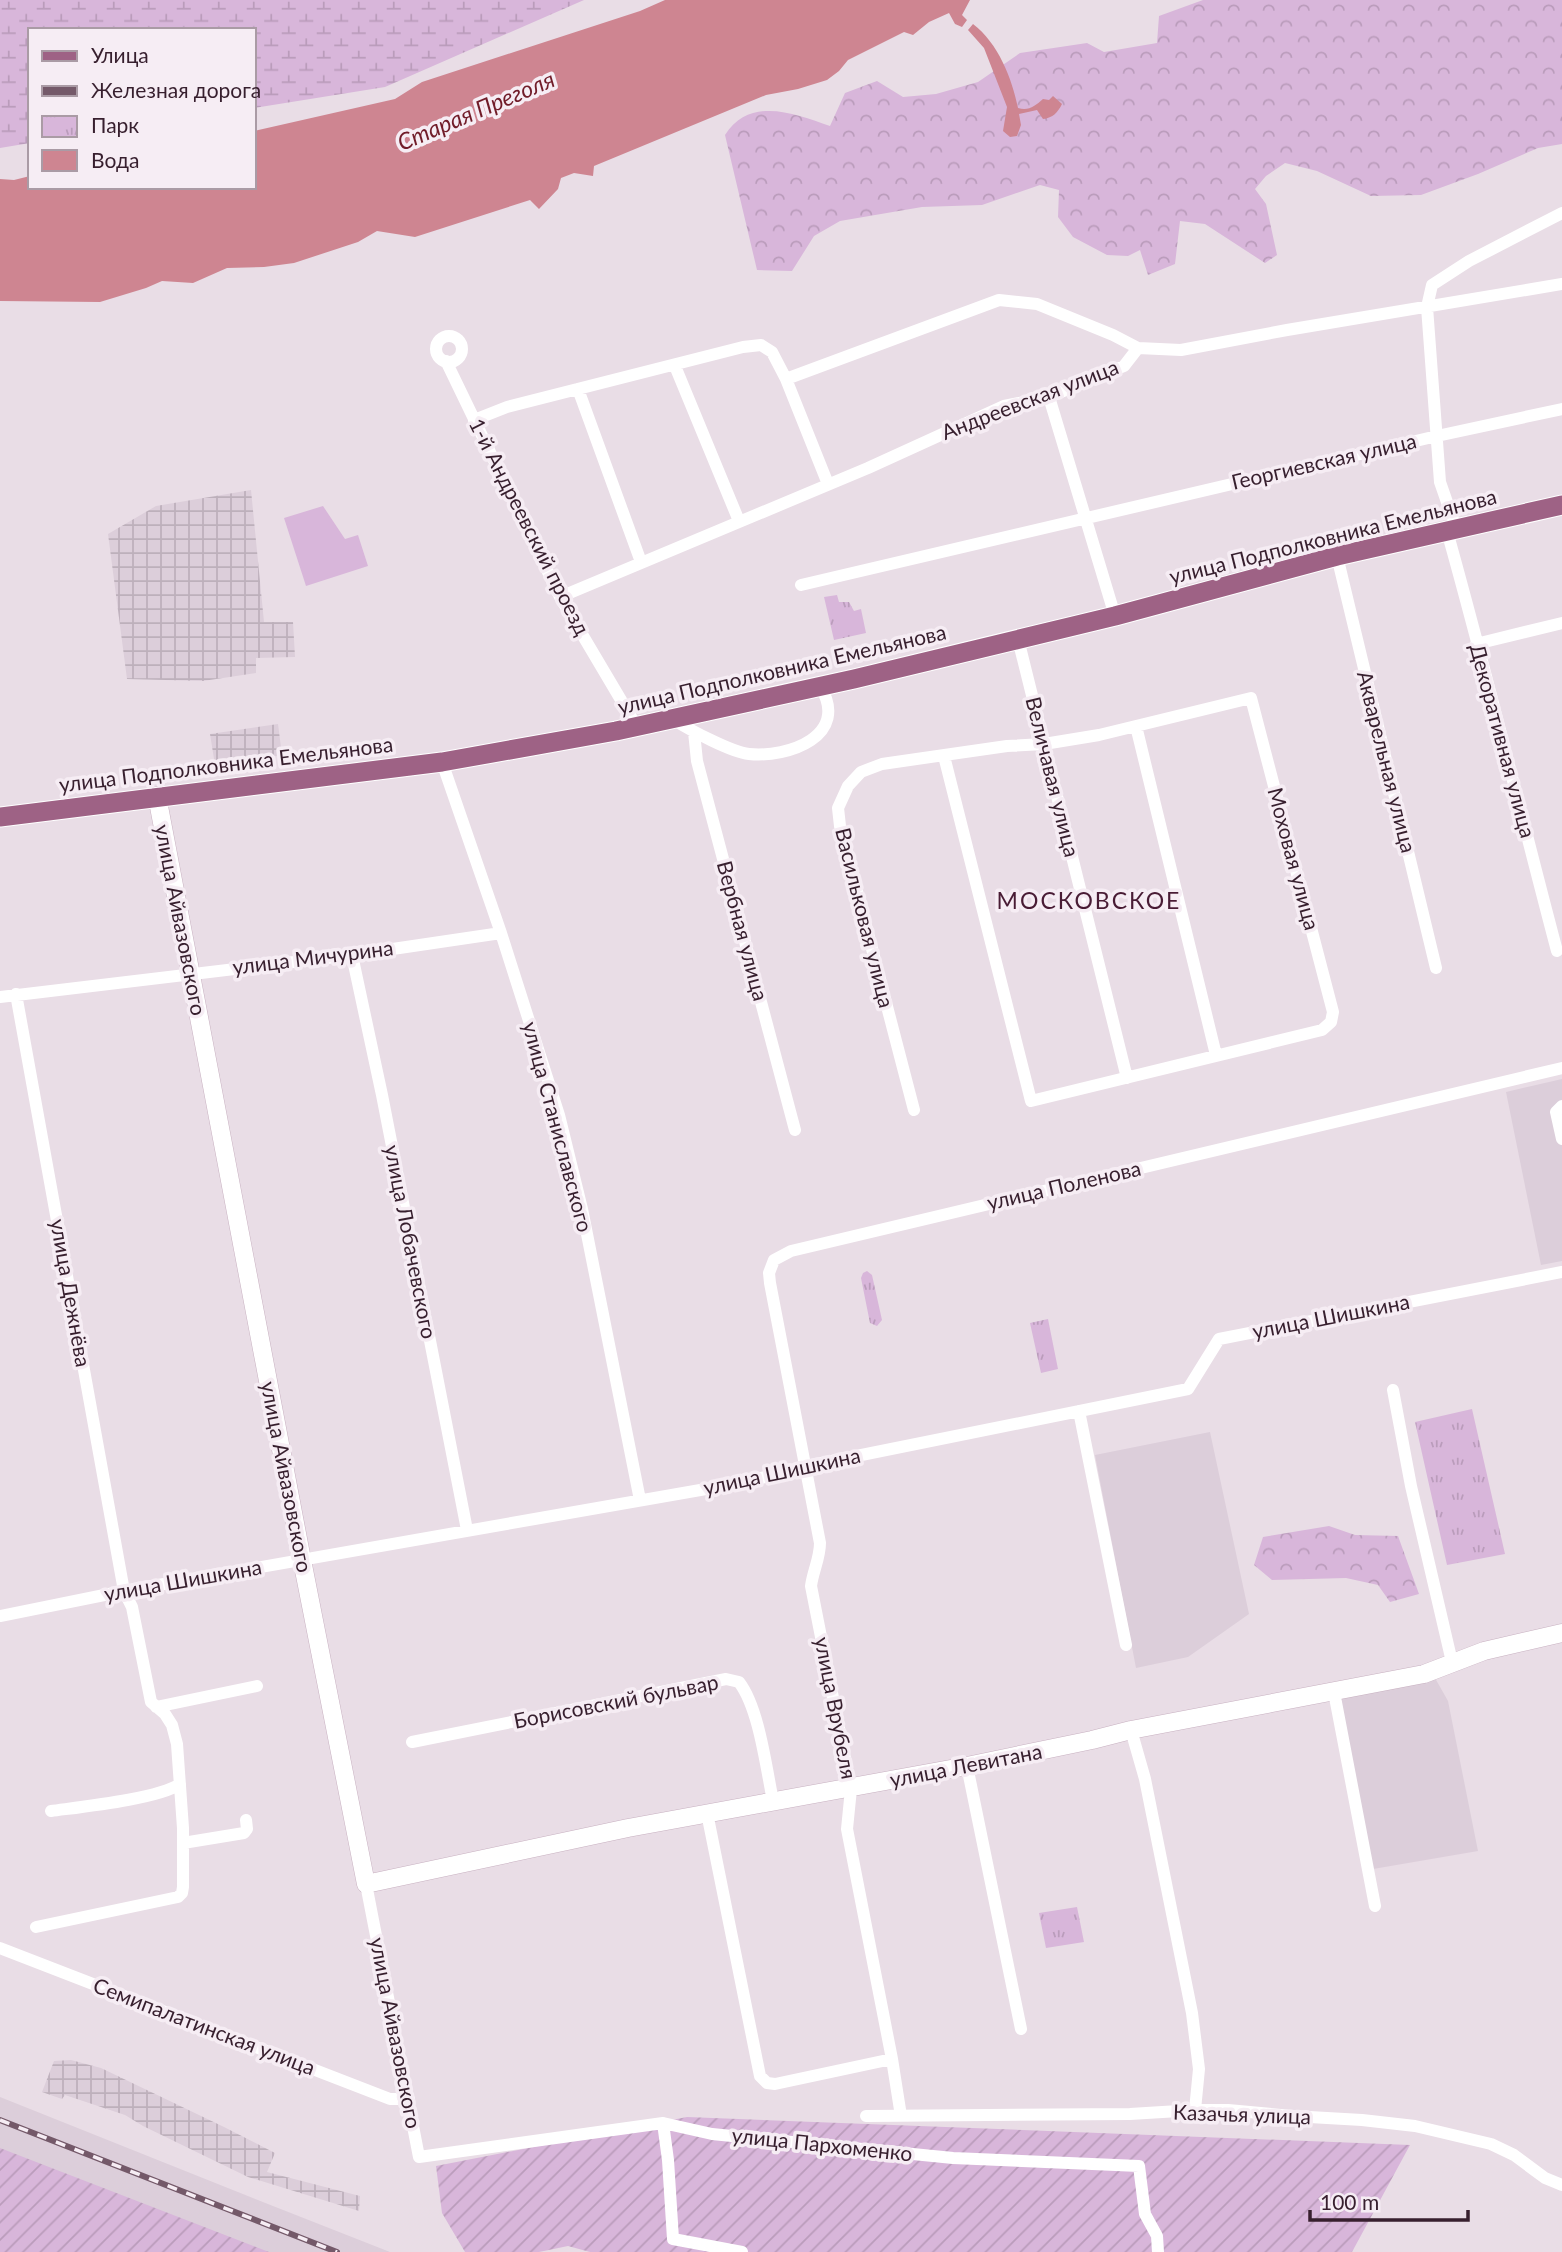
<svg xmlns="http://www.w3.org/2000/svg" width="1562" height="2252" font-family="Lato,sans-serif">
  <defs>
    <pattern id="industrial-grid" width="8" height="8" patternUnits="userSpaceOnUse" patternTransform="scale(1.75)"><rect width="8" height="8" fill="#dcceda"/><path d="M0 4h8M4 0v8" fill="none" stroke="#bdb0bb"/></pattern>
    <pattern id="forest-crowns" width="20" height="18" patternUnits="userSpaceOnUse" patternTransform="scale(1.75)"><rect width="20" height="18" fill="#d8b6da"/><path d="M2 6a3 3 0 1 1 6 0M12 15a3 3 0 1 1 6 0" fill="none" stroke="#ba9cbb"/></pattern>
    <pattern id="wetland-marsh" width="20" height="14" patternUnits="userSpaceOnUse" patternTransform="scale(1.75)"><rect width="20" height="14" fill="#d8b6da"/><path d="M1 5h8M5 5V1M11 12h8M15 12V8" fill="none" stroke="#ba9cbb"/></pattern>
    <pattern id="park-tufts" width="24" height="20" patternUnits="userSpaceOnUse" patternTransform="scale(1.75)"><rect width="24" height="20" fill="#d8b6da"/><path d="M3 7l-1-3M5 7V3M7 7l1-3M15 17l-1-3M17 17v-4M19 17l1-3" fill="none" stroke="#ba9cbb"/></pattern>
    <pattern id="garden-furrows" width="10" height="10" patternUnits="userSpaceOnUse" patternTransform="scale(1.75)"><rect width="10" height="10" fill="#d8b6da"/><path d="M-1 1l2-2M0 10L10 0M9 11l2-2" fill="none" stroke="#ba9cbb"/></pattern>
  </defs>
  <rect width="100%" height="100%" fill="#e9dde6"/>
  <path fill="#dcceda" d="M1562 1079V1261L1541 1265 1506 1092Z
    M1210 1432 1249 1614 1188 1657 1136 1668 1095 1455Z
    M1435 1678 1448 1701 1478 1851 1373 1869 1340 1696Z
    M0 2097 273 2206 390 2252H261L0 2152Z"/>
  <path fill="url(#industrial-grid)" d="M251 490 264 622H293L295 657 256 658V673L203 681 127 679 108 534 156 506Z
    M278 724 282 755 215 765 210 734Z
    M71 2060 101 2068 224 2127 275 2153 267 2172 360 2196 359 2211 248 2177 143 2126 125 2115 65 2095 62 2099 42 2092 54 2061Z"/>
  <path fill="url(#forest-crowns)" d="M1203 0H1562V144L1538 148 1478 174 1421 195 1371 196 1317 171 1285 163 1266 176 1255 189 1266 204 1277 255 1265 263 1205 224 1180 221 1175 264 1148 275 1140 250 1128 256 1107 255 1073 237 1058 217 1059 190 1040 185 982 205 922 207 840 221 814 236 792 271 757 270 725 135C750 96 794 113 830 126L845 93 877 81 903 97 936 94 978 82 1020 53 1087 43 1104 52 1157 43 1159 16Z
    M1329 1526 1355 1535 1398 1536 1419 1594 1390 1602 1378 1585 1346 1578 1272 1580 1254 1565 1263 1537Z"/>
  <path fill="url(#wetland-marsh)" d="M0 0H584L385 87 254 108V30H30V143L0 148Z"/>
  <path fill="url(#park-tufts)" d="M837 595 839 602H849L854 611 861 609 866 633 834 640 824 597Z
    M867 1271 872 1275 882 1320 877 1326 870 1323 861 1278 863 1273Z
    M1048 1319 1058 1369 1041 1373 1030 1323Z
    M1472 1409 1505 1554 1447 1565 1415 1422Z
    M1077 1907 1084 1942 1046 1948 1039 1913Z"/>
  <path fill="url(#garden-furrows)" d="M687 2117 1410 2145 1352 2252H590L568 2246 539 2252H465L442 2213 436 2166Z
    M0 2148 269 2252H0Z"/>
  <path fill="#d8b6da" d="M323 506 345 539 358 535 368 566 306 586 284 518Z"/>
  <path fill="#ce8591" d="M665 0H970L962 15 967 20 962 27 955 24 949 13 929 22 913 35 904 32 848 60 839 71 827 80 798 89 766 95 594 166 593 176 574 173 561 178 558 189 539 209 530 200 415 237 377 231 358 242 294 263 264 267 227 268 193 283 162 281 146 288 100 302 0 301V179L14 180 30 176V187H254V131L395 99 422 82 640 11Z
    M973 24C998 43 1012 78 1018 108 1029 111 1035 106 1043 99L1049 100 1053 96 1062 104C1058 112 1053 118 1043 119L1037 110 1019 114 1021 125 1017 136 1010 137 1003 131 1007 107 984 48 968 30Z"/>
  <g fill="none" stroke-linecap="round" stroke-linejoin="round">
    <g stroke="#c8b1c1" stroke-width="19">
      <path id="secondary" d="M157 796 302 1560 366 1884 628 1828 967 1766 1092 1740 1131 1730 1424 1674 1484 1651 1562 1633"/>
    </g>
    <g stroke="#fff" stroke-width="21">
      <path id="primary" d="M0 817 442 762 616 731 854 679 1115 616 1337 556 1562 505"/>
    </g>
    <path stroke="#fff" stroke-width="12" d="M436 349a13 13 0 1 1 26 0a13 13 0 1 1-26 0Z
      M446 361 560 597 637 727
      M675 366 739 521
      M786 379 999 300 1037 304 1113 335 1138 348
      M578 389 641 562
      M1049 397 1115 616
      M474 420 507 407 743 347 761 345 772 352 786 379 828 484
      M1456 528 1440 482 1427 307 1432 285 1469 261 1562 213
      M1447 531C1486 670 1520 811 1557 951
      M1337 556 1436 968
      M801 585 1437 436 1562 409
      M560 597 868 468 1004 406 1049 397 1124 366 1138 348 1181 350 1287 330 1562 284
      M1018 639 1127 1078
      M1476 644 1562 623
      M674 720C690 730 731 752 749 754 788 758 851 736 820 686
      M1136 726 1216 1055
      M694 732 697 761 795 1130
      M442 762 501 933 559 1115 582 1209 640 1500
      M352 955 382 1095 467 1530
      M16 994 124 1591 132 1607 151 1702 165 1714 172 1725 177 1744 183 1828V1887L182 1893 178 1897 36 1927
      M0 997 352 955 501 933
      M1562 1106 1556 1112 1562 1139
      M914 1110 840 826 838 808 848 786 861 772 882 764 1007 746 1044 744 1099 735 1251 698 1333 1012 1331 1022 1322 1030 1031 1101 944 756
      M1393 1390 1411 1486 1452 1662
      M1079 1411 1126 1645
      M0 1616 124 1591 746 1482 807 1466 1188 1389 1219 1339 1562 1272
      M1334 1692 1375 1906
      M156 1707 257 1686
      M1131 1730 1145 1779 1192 2013 1199 2069 1195 2110
      M412 1742 726 1679 739 1682C759 1708 766 1767 773 1801
      M967 1766 1021 2029
      M51 1811C80 1807 158 1799 180 1784
      M707 1813 760 2076 767 2083 775 2084 892 2059
      M183 1843 244 1833 247 1829 246 1820
      M366 1884 419 2157 663 2123 712 2134 953 2158 1139 2166 1145 2214 1157 2236 1158 2252
      M0 1948 390 2099H409
      M866 2116 1130 2114 1195 2110H1228L1292 2116 1362 2120 1415 2126 1491 2144 1514 2155 1545 2178 1562 2185
      M901 2116 892 2059 847 1829 851 1789 811 1586C813 1571 820 1558 820 1543L770 1283 769 1273 774 1260 791 1251 1562 1068
      M663 2123 668 2160 673 2239 742 2252"/>
    <use href="#secondary" stroke="#fff" stroke-width="18"/>
    <use href="#primary" stroke="#9e6285" stroke-width="19"/>
    <g stroke="#745969" stroke-width="6">
      <path id="rail" d="M0 2120 337 2252"/>
    </g>
    <use href="#rail" stroke="#f6edf4" stroke-width="3.5" stroke-dasharray="10" stroke-linecap="butt"/>
  </g>
  <g text-anchor="middle" stroke-width="7" stroke-linejoin="round" paint-order="stroke">
    <g font-size="21" fill="#371f2e" stroke="#f6edf4">
      <text transform="translate(1030 400) rotate(-21)" y="7">Андреевская улица</text>
      <text transform="translate(1324 462) rotate(-13)" y="7">Георгиевская улица</text>
      <text transform="translate(529 527) rotate(63)" y="7">1-й Андреевский проезд</text>
      <text transform="translate(1333 537) rotate(-14)" y="7">улица Подполковника Емельянова</text>
      <text transform="translate(782 670) rotate(-13)" y="7">улица Подполковника Емельянова</text>
      <text transform="translate(1502 741) rotate(75)" y="7">Декоративная улица</text>
      <text transform="translate(1386 762) rotate(76)" y="7">Акварельная улица</text>
      <text transform="translate(226 765) rotate(-7)" y="7">улица Подполковника Емельянова</text>
      <text transform="translate(1052 777) rotate(76)" y="7">Величавая улица</text>
      <text transform="translate(1293 859) rotate(75)" y="7">Моховая улица</text>
      <text transform="translate(864 918) rotate(76)" y="7">Васильковая улица</text>
      <text transform="translate(180 920) rotate(79)" y="7">улица Айвазовского</text>
      <text transform="translate(742 931) rotate(75)" y="7">Вербная улица</text>
      <text transform="translate(313 958) rotate(-7)" y="7">улица Мичурина</text>
      <text transform="translate(557 1127) rotate(75)" y="7">улица Станиславского</text>
      <text transform="translate(1064 1186) rotate(-13)" y="7">улица Поленова</text>
      <text transform="translate(410 1242) rotate(79)" y="7">улица Лобачевского</text>
      <text transform="translate(70 1293) rotate(80)" y="7">улица Дежнёва</text>
      <text transform="translate(1331 1317) rotate(-11)" y="7">улица Шишкина</text>
      <text transform="translate(782 1472) rotate(-12)" y="7">улица Шишкина</text>
      <text transform="translate(286 1477) rotate(79)" y="7">улица Айвазовского</text>
      <text transform="translate(183 1581) rotate(-10)" y="7">улица Шишкина</text>
      <text transform="translate(616 1702) rotate(-11)" y="7">Борисовский бульвар</text>
      <text transform="translate(835 1708) rotate(79)" y="7">улица Врубеля</text>
      <text transform="translate(966 1766) rotate(-11)" y="7">улица Левитана</text>
      <text transform="translate(204 2027) rotate(21)" y="7">Семипалатинская улица</text>
      <text transform="translate(395 2033) rotate(79)" y="7">улица Айвазовского</text>
      <text transform="translate(1242 2115) rotate(2)" y="7">Казачья улица</text>
      <text transform="translate(822 2145) rotate(6)" y="7">улица Пархоменко</text>
    </g>
    <g font-size="23" font-style="italic" fill="#711c29" stroke="#f6edf4">
      <text transform="translate(476 111) rotate(-23)" y="8">Старая Преголя</text>
    </g>
    <g font-size="23" letter-spacing="2" fill="#491c35" stroke="#f6edf4">
      <text x="1089" y="909">МОСКОВСКОЕ</text>
    </g>
  </g>
  <rect x="28" y="28" width="228" height="161" fill="#f6edf4" stroke="#aa9ba5" stroke-width="2"/>
  <rect x="42" y="51" width="35" height="10" fill="#9e6285" stroke="#aa9ba5" stroke-width="2"/>
  <text x="91" y="63" font-size="21" fill="#371f2e">Улица</text>
  <rect x="42" y="86" width="35" height="10" fill="#745969" stroke="#aa9ba5" stroke-width="2"/>
  <text x="91" y="98" font-size="21" fill="#371f2e">Железная дорога</text>
  <rect x="42" y="116" width="35" height="21" fill="url(#park-tufts)" stroke="#aa9ba5" stroke-width="2"/>
  <text x="91" y="133" font-size="21" fill="#371f2e">Парк</text>
  <rect x="42" y="150" width="35" height="21" fill="#ce8591" stroke="#aa9ba5" stroke-width="2"/>
  <text x="91" y="168" font-size="21" fill="#371f2e">Вода</text>
  <path d="M1310 2210v10h158v-10" fill="none" stroke="#371f2e" stroke-width="3.5"/>
  <text x="1320" y="2210" font-size="21" fill="#371f2e" stroke="#f6edf4" stroke-width="5" paint-order="stroke">100 m</text>
</svg>
